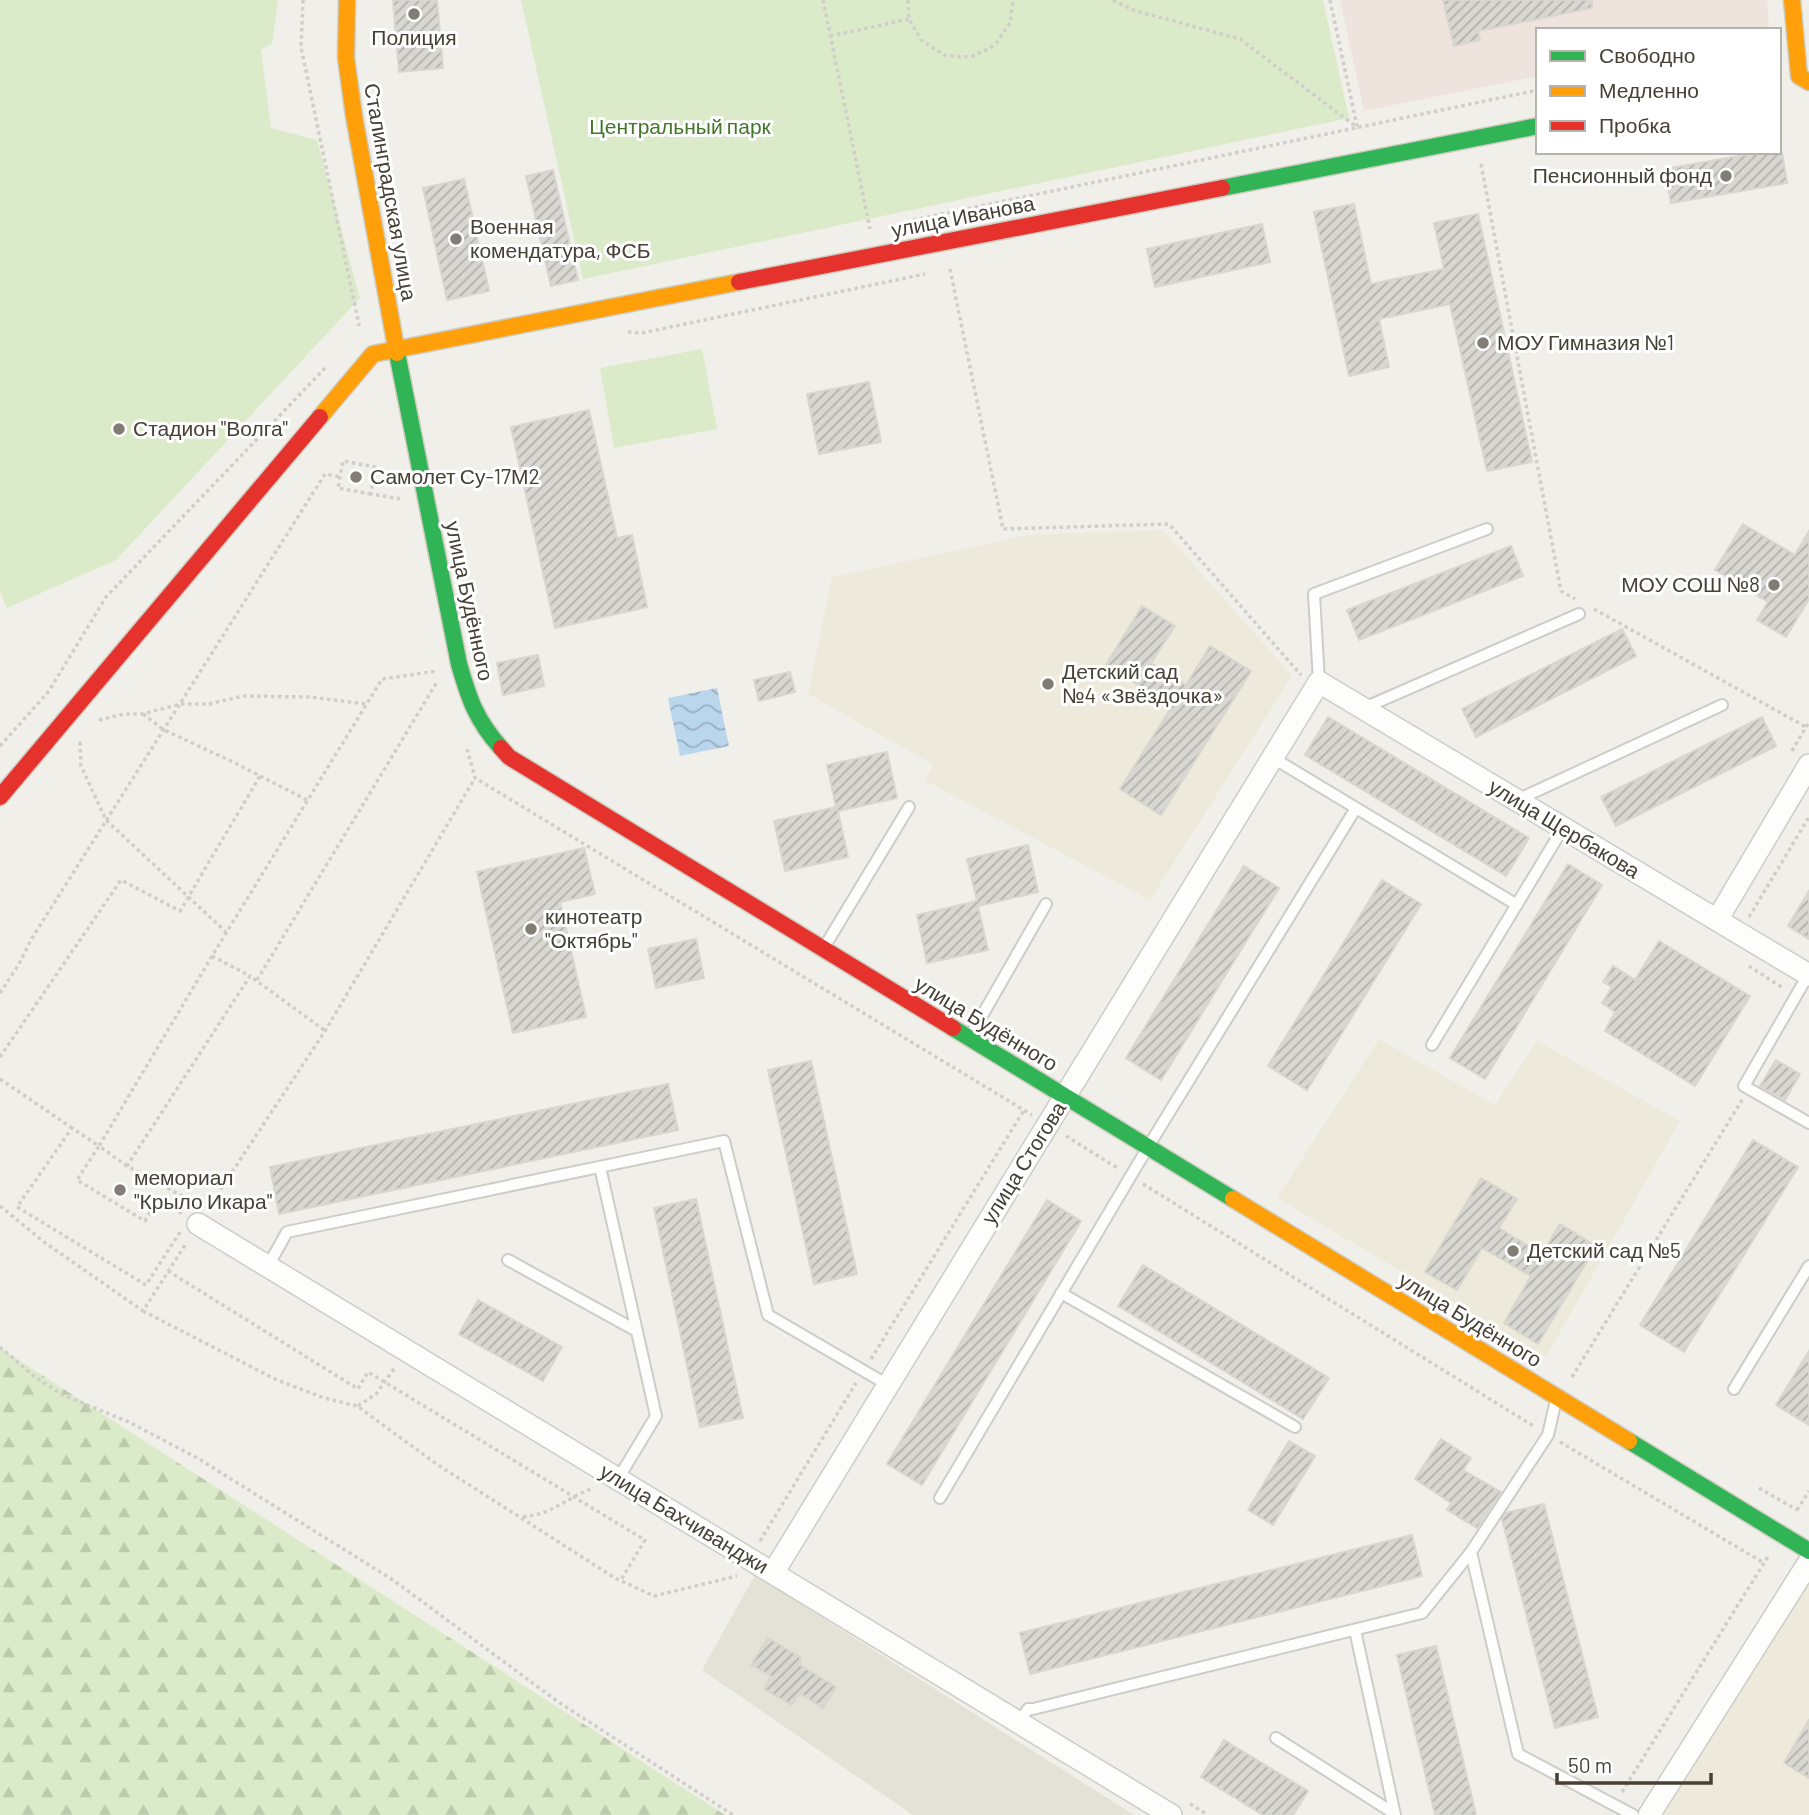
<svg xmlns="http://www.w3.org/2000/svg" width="1809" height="1815" font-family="Barlow,sans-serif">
  <defs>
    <pattern id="forest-firs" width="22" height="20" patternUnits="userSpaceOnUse" patternTransform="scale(1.75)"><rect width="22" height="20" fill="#dbebc9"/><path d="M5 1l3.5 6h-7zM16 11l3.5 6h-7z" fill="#bdcbad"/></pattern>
    <pattern id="water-waves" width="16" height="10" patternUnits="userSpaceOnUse" patternTransform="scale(1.75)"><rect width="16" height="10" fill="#bad6ed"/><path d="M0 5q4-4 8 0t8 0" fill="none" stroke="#99afc1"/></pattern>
    <pattern id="building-hatch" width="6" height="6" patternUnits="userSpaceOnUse" patternTransform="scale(1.75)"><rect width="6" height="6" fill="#d9d7d2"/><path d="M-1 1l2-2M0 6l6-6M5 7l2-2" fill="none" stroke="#b2b0ab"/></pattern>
  </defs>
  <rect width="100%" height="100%" fill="#f0efe9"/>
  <path fill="#e4e1d6" d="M755 1575 1134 1815H913L702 1670Z"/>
  <path fill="#eeeadb" d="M1163 530 1292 676 1150 900 924 780 934 765 808 694 832 577 1028 535Z
    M1379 1039 1495 1105 1537 1041 1680 1121 1546 1357 1277 1198Z
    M1809 1584V1815H1662Z"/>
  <path fill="#efe3de" d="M1340 0H1767L1769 28 1761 30H1538V76L1364 111Z"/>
  <path fill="url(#forest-firs)" d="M0 1348 725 1815H0Z"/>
  <path fill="#dbebc9" d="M0 0H278L272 44 261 50 271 128 317 140 360 298 116 560 7 608 0 592Z
    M521 0H1323L1349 118 583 279Z
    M702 349 717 429 614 448 600 368Z"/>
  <path fill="url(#water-waves)" d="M717 688 729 746 680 756 668 698Z"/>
  <path fill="url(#building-hatch)" stroke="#d8d6cf" stroke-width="2" d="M393 0H437L443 68 399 72Z
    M1443 0H1592V8L1478 31 1480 40 1454 46Z
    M1761 152H1782L1787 183 1671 203 1665 169Z
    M553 170 578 280 551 286 526 176Z
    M464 179 489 291 447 300 423 188Z
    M1354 204 1371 284 1444 269 1434 223 1478 214 1532 462 1487 471 1450 304 1379 319 1389 367 1349 376 1314 212Z
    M1262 224 1270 262 1155 287 1147 249Z
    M869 382 881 442 819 454 807 394Z
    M589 410 617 538 632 535 647 607 555 628 511 427Z
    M1743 524 1795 555 1809 531V599L1786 637 1757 620 1768 602 1715 570Z
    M1511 546 1523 576 1359 640 1347 610Z
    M1142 606 1175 626 1151 663 1186 685 1210 646 1251 671 1161 815 1120 789 1172 706 1106 665Z
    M1622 629 1636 656 1476 737 1462 709Z
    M538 655 544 686 503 695 497 663Z
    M790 672 795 692 759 701 754 680Z
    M1328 717 1529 838 1506 876 1305 755Z
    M1762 717 1776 746 1616 826 1601 797Z
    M887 752 897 798 838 811 848 857 785 871 774 821 836 807 827 765Z
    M1028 845 1038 892 978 906 988 950 927 963 917 915 977 901 967 859Z
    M584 848 595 894 560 902 586 1017 513 1033 477 872Z
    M1568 864 1602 885 1485 1079 1450 1058Z
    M1244 866 1279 888 1161 1080 1126 1058Z
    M1382 880 1421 904 1307 1090 1268 1066Z
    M1809 891V939L1788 926Z
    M696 939 704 978 656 988 648 949Z
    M1659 941 1750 996 1695 1086 1605 1031 1615 1012 1602 1003 1612 987 1603 982 1613 966 1635 980Z
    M1776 1060 1800 1074 1785 1100 1760 1086Z
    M811 1061 857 1274 814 1284 768 1070Z
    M668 1084 678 1130 279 1214 270 1167Z
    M1753 1140 1798 1167 1684 1352 1640 1325Z
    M1481 1178 1517 1199 1499 1228 1542 1254 1560 1224 1596 1246 1538 1344 1504 1323 1531 1276 1482 1248 1457 1290 1425 1272Z
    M696 1199 743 1418 700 1427 654 1208Z
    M1047 1200 1081 1221 922 1485 887 1464Z
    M1143 1265 1329 1378 1303 1419 1118 1306Z
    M478 1300 562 1347 543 1381 459 1334Z
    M1809 1351V1425L1776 1405Z
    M1441 1439 1471 1458 1463 1470 1501 1492 1477 1528 1447 1510 1451 1503 1415 1479Z
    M1289 1441 1315 1456 1273 1525 1248 1510Z
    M1544 1504 1598 1717 1555 1728 1502 1519 1506 1513Z
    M1412 1535 1422 1576 1030 1674 1020 1633Z
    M768 1638 800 1657V1665L836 1687 823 1708 799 1693 792 1705 764 1689 771 1676 751 1665Z
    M1436 1646 1476 1815H1435L1397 1655Z
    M1809 1720V1778L1784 1763Z
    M1224 1740 1308 1791 1293 1815H1263L1201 1777Z"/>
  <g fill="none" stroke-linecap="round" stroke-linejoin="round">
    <g stroke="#ceccc7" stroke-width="14">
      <path id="lane" d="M1319 682 1314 594 1487 529
        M1364 708 1579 614
        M1273 758 1517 905
        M1517 800 1722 705
        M825 946 909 807
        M1808 975 1744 1086 1809 1123
        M971 1035 1046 904
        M1432 1045 1563 828
        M600 1167 656 1416 618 1479
        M508 1260 637 1331
        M268 1266 287 1232 724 1141 768 1315 888 1385
        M1061 1293 1295 1427
        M1734 1389 1809 1266
        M940 1498 1148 1147 1356 808
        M1471 1552 1518 1754 1633 1815
        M1355 1630 1395 1815
        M1019 1722 1028 1709H1033L1422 1613 1471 1552 1548 1435 1556 1400
        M1276 1738 1395 1814"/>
    </g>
    <g stroke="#ceccc7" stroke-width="24">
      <path id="street" d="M1717 920 1809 765
        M198 1224 1171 1815
        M773 1573 1319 682 1809 975
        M1649 1815 1809 1562"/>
    </g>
    <g stroke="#ceccc0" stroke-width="19">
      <path id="fast" d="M1222 188 1538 126
        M397 353 459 664C469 699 476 720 501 748
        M953 1028 1233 1199
        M1629 1441 1809 1551"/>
    </g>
    <g stroke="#ceccc0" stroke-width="19">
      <path id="slow" d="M347 0 346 58 354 116 397 353
        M1792 0 1799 76 1809 82
        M320 417 373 354 739 282
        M1233 1199 1629 1441"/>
    </g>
    <g stroke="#ceccc0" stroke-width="19">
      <path id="jam" d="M739 282 1222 188
        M501 748 509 757 953 1028
        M0 797 320 417"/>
    </g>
    <path stroke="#d1ceca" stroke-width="3.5" stroke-dasharray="3.5 3.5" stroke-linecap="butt" d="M303 0 301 47 360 330
      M823 0 870 229
      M908 0 909 19 921 40 944 55 963 57 973 56 990 48 997 42 1010 23 1013 0
      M1113 0 1133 10 1240 39 1358 128
      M1330 0 1357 126
      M830 36 909 19
      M1481 164 1561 591 1575 599
      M913 220 1538 90
      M950 269 1003 529 1169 524 1301 675
      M628 332 642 333 925 274
      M371 494 338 488 343 461 375 467 371 494 401 499
      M1594 609 1806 727
      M143 714 164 730 233 762 307 800
      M99 720 124 714H143L180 704H209L243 696 310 697 366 704
      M80 742 81 766 106 820 226 932
      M0 746 49 691 106 597 327 366
      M467 749 475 778 1032 1115
      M1792 751 1809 722
      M1749 917 1809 817
      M212 956 250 976
      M1749 966 1783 988
      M257 980 437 682
      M0 993 19 964 32 938 325 474 340 477
      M0 1057 121 880 180 911 260 776
      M0 1079 72 1128
      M1066 1136 1119 1169
      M127 1166 99 1146 77 1180 145 1221 157 1200 183 1214
      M1143 1184 1535 1427
      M195 1203 127 1166 250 976 324 1030
      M0 1206 44 1242 143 1311 187 1242
      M209 1207 325 1031 475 778
      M180 1232 146 1285 17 1207 72 1128 99 1146 212 956 382 679 437 671
      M168 1271 358 1389 368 1372 645 1540 621 1580
      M143 1311 275 1379 324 1398 357 1406 438 1465 615 1578 654 1596 737 1576
      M0 1347 35 1377 63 1395 129 1422 199 1459 393 1580 557 1701 733 1815
      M871 1359 1024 1110
      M1572 1377 1742 1100
      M358 1406 376 1394 396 1366
      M1560 1442 1764 1563
      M1759 1488 1797 1510
      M1797 1510 1809 1491
      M523 1517C553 1514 566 1498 593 1488
      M760 1541 856 1383
      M1622 1792 1769 1555
      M1190 1804 1208 1815"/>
    <use href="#lane" stroke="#fdfdfc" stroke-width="10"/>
    <use href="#street" stroke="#fdfdfc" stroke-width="21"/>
    <use href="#fast" stroke="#30b455" stroke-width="16"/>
    <use href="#slow" stroke="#ff9f0a" stroke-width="16"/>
    <use href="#jam" stroke="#e5322d" stroke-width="16"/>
  </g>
  <g fill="#827d74" stroke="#fff" stroke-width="2.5">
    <circle cx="414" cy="14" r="7"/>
    <circle cx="1726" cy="176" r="7"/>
    <circle cx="456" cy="239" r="7"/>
    <circle cx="1483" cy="343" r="7"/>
    <circle cx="119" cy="429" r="7"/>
    <circle cx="356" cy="477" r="7"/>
    <circle cx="1774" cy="585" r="7"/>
    <circle cx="1048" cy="684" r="7"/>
    <circle cx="531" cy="929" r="7"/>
    <circle cx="120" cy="1190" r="7"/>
    <circle cx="1513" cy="1251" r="7"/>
  </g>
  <g text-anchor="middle" stroke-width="6" stroke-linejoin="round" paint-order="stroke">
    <g font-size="21" fill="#464035" stroke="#fff" text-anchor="start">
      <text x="414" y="45" text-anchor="middle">Полиция</text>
      <text x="1712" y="183" text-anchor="end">Пенсионный фонд</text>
      <text x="470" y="234">Военная<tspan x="470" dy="24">комендатура, ФСБ</tspan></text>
      <text x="1497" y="350">МОУ Гимназия №1</text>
      <text x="133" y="436">Стадион "Волга"</text>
      <text x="370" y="484">Самолет Су-17М2</text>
      <text x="1760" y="592" text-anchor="end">МОУ СОШ №8</text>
      <text x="1062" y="679">Детский сад<tspan x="1062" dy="24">№4 «Звёздочка»</tspan></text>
      <text x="545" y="924">кинотеатр<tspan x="545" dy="24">"Октябрь"</tspan></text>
      <text x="134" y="1185">мемориал<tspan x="134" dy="24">"Крыло Икара"</tspan></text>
      <text x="1527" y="1258">Детский сад №5</text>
    </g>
    <g font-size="21" fill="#427729" stroke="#fff">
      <text x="680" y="134">Центральный парк</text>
    </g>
    <g font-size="21" fill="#464035" stroke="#fff">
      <text transform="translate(390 192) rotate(80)" y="7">Сталинградская улица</text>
      <text transform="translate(963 217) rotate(-11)" y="7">улица Иванова</text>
      <text transform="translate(469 601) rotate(78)" y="7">улица Будённого</text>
      <text transform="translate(1564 829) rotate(31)" y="7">улица Щербакова</text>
      <text transform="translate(986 1024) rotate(31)" y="7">улица Будённого</text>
      <text transform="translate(1024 1163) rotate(-58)" y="7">улица Стогова</text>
      <text transform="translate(1470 1320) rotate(31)" y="7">улица Будённого</text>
      <text transform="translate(684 1519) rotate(31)" y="7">улица Бахчиванджи</text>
    </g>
  </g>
  <rect x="1536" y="28" width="245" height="126" fill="#ffffff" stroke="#b5b3ae" stroke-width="2"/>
  <rect x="1550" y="51" width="35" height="10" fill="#30b455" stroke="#b5b3ae" stroke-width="2"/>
  <text x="1599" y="63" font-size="21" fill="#464035">Свободно</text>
  <rect x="1550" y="86" width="35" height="10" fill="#ff9f0a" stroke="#b5b3ae" stroke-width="2"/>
  <text x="1599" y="98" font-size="21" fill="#464035">Медленно</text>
  <rect x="1550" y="121" width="35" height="10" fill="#e5322d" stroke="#b5b3ae" stroke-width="2"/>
  <text x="1599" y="133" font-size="21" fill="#464035">Пробка</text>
  <path d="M1557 1773v10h154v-10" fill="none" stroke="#464035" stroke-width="3.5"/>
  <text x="1568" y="1773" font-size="21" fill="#464035" stroke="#ffffff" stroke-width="5" paint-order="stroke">50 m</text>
</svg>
